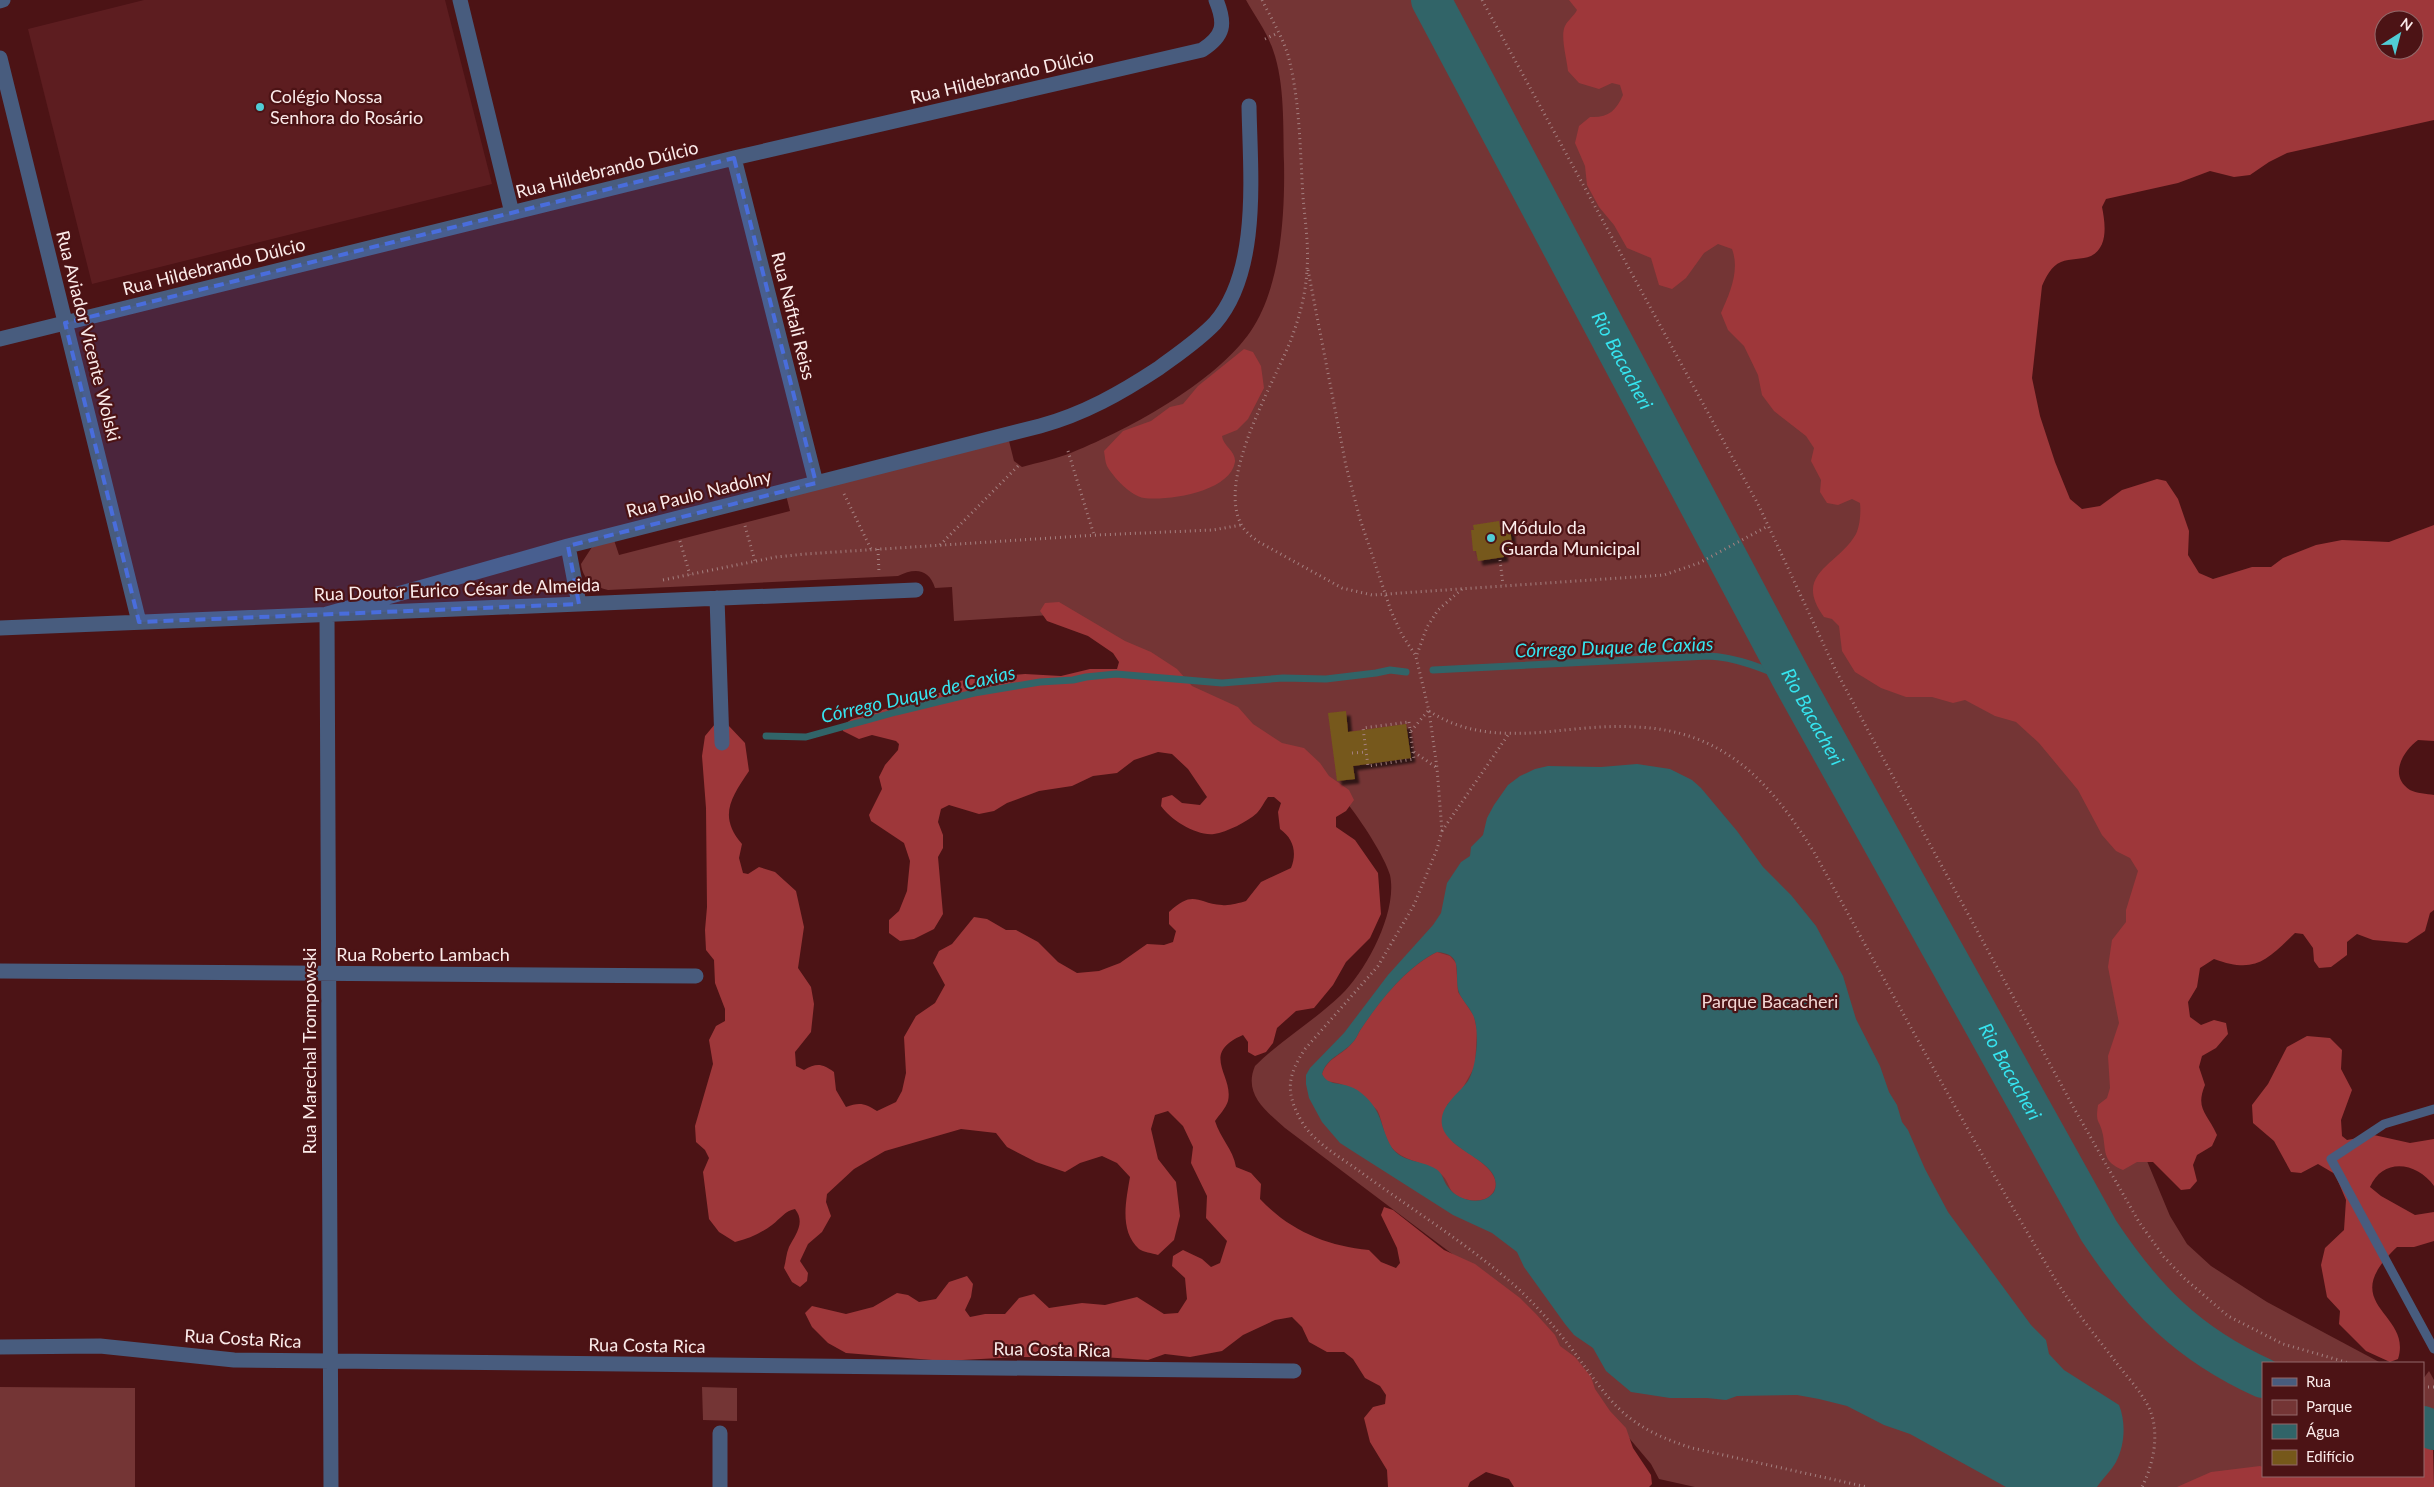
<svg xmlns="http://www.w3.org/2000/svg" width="2434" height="1487" font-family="Lato,sans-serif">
  <defs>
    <filter id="shadow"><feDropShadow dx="4.5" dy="4.5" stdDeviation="1" flood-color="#0009"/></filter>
  </defs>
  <rect width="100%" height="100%" fill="#4c1315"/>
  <path fill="#5d1d20" d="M144 0H445L492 184 92 284 28 29Z"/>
  <path fill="#743535" d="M1246 0H1709L2148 880 2147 1161 2170 1216 2187 1244 2211 1266 2267 1302 2381 1363H2263V1476H2339L2314 1487H1695L1659 1479 1651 1464 1537 1329 1496 1287 1285 1128C1266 1111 1243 1094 1255 1066 1281 1040 1314 1021 1341 995 1366 971 1398 912 1390 875 1385 857 1360 819 1347 803L1120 650 1050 615 954 621 952 587 935 588C929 568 914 568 898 576L608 590C593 586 583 580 581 564L592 547 614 540 619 555 790 511 786 495 1009 441 1014 461 1022 467C1039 462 1057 459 1073 452 1130 429 1222 379 1254 326 1281 282 1285 213 1284 163 1283 128 1285 83 1273 50 1267 32 1255 16 1246 0Z
    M2429 1371 2434 1380V1420L2423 1441V1379Z
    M0 1387 135 1388V1487H0Z
    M702 1387 737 1388V1421L703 1420Z"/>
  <path fill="#9e373a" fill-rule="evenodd" d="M1569 0H2434V120L2287 153 2269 162 2250 175 2234 177 2210 171 2178 183 2106 199 2102 207C2105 222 2109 247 2091 256 2082 260 2070 258 2061 262 2051 266 2046 277 2042 286L2032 378 2040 416 2055 462 2070 499 2082 509 2100 506 2122 490 2157 479 2166 481 2178 499 2189 531 2188 555 2199 573 2213 579 2252 567H2271L2283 558 2316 545 2342 540 2389 542 2434 525V741L2418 740C2403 751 2388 776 2410 790 2416 793 2427 794 2434 795V910L2430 913 2425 931 2407 943 2373 940 2357 934 2347 942V955L2331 967 2319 968 2314 961 2313 948 2303 934 2295 933C2266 961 2255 974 2214 959L2200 968 2197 987 2188 1002 2190 1017 2201 1025 2214 1020 2226 1023 2228 1034 2216 1048 2202 1056 2199 1067 2205 1085C2195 1109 2207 1113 2217 1135L2212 1146 2197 1155 2193 1165 2197 1181 2190 1189 2181 1190 2153 1162H2137L2123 1170C2103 1162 2106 1153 2103 1135 2100 1119 2095 1125 2098 1105L2107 1098 2110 1088 2108 1056 2119 1023 2108 967 2112 940 2126 922V910L2138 871 2130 858 2116 851 2102 835 2078 790 2039 743 2016 722 1995 716 1965 700 1953 703 1932 697H1906L1881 688 1855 672 1842 651 1839 626 1832 619 1824 617C1792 573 1838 566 1856 534 1860 526 1861 512 1860 503L1852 499 1838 505 1827 503 1820 492 1821 480 1811 461 1814 448 1806 436 1774 411 1762 395 1758 375 1744 346 1728 330 1721 313C1730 293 1740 270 1732 249L1718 244 1704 253 1686 278 1672 289 1659 285 1651 258 1627 248 1614 225 1599 207 1587 185 1585 166 1575 143 1579 126 1590 117C1608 118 1616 111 1623 95L1620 85 1612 83 1599 89 1579 83 1568 71C1567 59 1560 36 1565 26 1568 20 1574 16 1577 10ZM2384 20H2414V50H2384Z
    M1244 349 1253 352 1261 366 1264 388 1248 419 1237 430 1222 436C1223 446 1236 451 1235 462 1230 492 1168 501 1144 498 1131 496 1113 477 1107 466 1105 462 1105 456 1104 451L1123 431 1151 421 1170 407 1183 404 1198 386Z
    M1059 602 1125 641 1151 652 1177 669 1192 686 1238 707 1253 724 1282 743 1304 748 1320 763 1329 776 1349 790 1354 800 1346 811 1336 817V827L1355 840 1378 873 1381 914 1370 938 1346 962 1333 985 1314 1008 1296 1011 1277 1028 1273 1043 1266 1052 1255 1056 1248 1052V1042L1243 1035C1199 1054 1234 1075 1228 1101 1226 1108 1219 1115 1215 1121 1220 1138 1233 1149 1236 1167L1251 1173 1261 1184 1260 1199C1290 1231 1327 1246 1369 1250L1381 1262 1396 1268 1400 1263 1397 1248 1381 1215 1384 1207 1393 1210 1444 1250 1475 1264 1520 1298 1536 1314 1555 1335 1560 1346 1575 1357 1591 1377 1595 1389 1610 1411 1626 1428 1633 1448 1651 1475 1652 1484 1649 1487H1514L1509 1479 1486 1472 1470 1482 1468 1487H1388L1387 1470 1370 1442 1364 1418 1373 1407 1385 1404 1386 1395 1380 1386 1365 1378 1353 1359 1344 1352H1327L1309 1342 1302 1327 1292 1317 1275 1320 1243 1335 1222 1351 1190 1357 1165 1354 1148 1360 1102 1357H1019L944 1361 846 1353 828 1343 812 1327 805 1313 812 1306 846 1314 873 1307 897 1293 908 1295 919 1302 936 1299 949 1282 967 1276 973 1284 971 1297 965 1310 970 1317 985 1314H1005L1019 1298 1034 1294 1049 1308 1082 1303 1105 1305 1137 1297 1164 1314 1178 1313 1187 1299 1185 1278 1172 1266 1173 1256 1183 1250 1202 1259 1211 1267 1220 1263 1227 1241 1206 1218 1207 1196 1191 1163 1193 1147 1183 1126 1168 1111 1155 1115 1151 1129 1158 1159 1176 1182 1180 1216 1174 1240 1158 1255C1152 1253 1143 1252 1139 1249 1119 1231 1126 1201 1130 1177L1117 1163 1102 1156 1080 1163 1065 1172 1036 1162 1007 1147 996 1133 961 1129 885 1151 854 1169 827 1194 826 1202 831 1216 822 1232 808 1244 800 1261 808 1273 807 1281 800 1287 792 1282 784 1268C786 1261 786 1254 789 1247 795 1235 806 1223 795 1209 785 1211 781 1218 772 1225 761 1233 749 1239 735 1242L719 1232 709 1219 703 1172 709 1158 705 1150 696 1142 695 1126 713 1064 709 1040 716 1026 725 1021V1009L715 983 714 960 706 950 705 930 707 907 706 808 702 756 705 736 715 724 728 725 745 743 749 771C731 798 718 816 742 844L739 858 743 873 748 874 759 867 775 872 796 891 804 927 798 968 811 987 814 1004 811 1032 795 1052 796 1066 804 1070C816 1063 822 1063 834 1072L836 1090 846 1107C859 1102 865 1103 877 1111L896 1102 902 1091 906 1073 904 1037 916 1016 935 1003 945 985 933 963 939 951 952 944 974 917 987 919 1006 930H1016L1038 942 1058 962 1077 973 1099 971 1120 963 1147 944 1164 945 1173 942 1176 931 1169 924V912C1194 889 1196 903 1222 905 1229 906 1239 903 1246 901L1261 882 1291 868C1297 853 1294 839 1280 829L1278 812 1281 803 1274 797H1268C1264 802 1261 809 1257 813 1247 822 1227 832 1214 834 1196 836 1171 820 1161 806L1162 798 1172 795 1182 803 1200 805 1207 797 1188 769 1172 754 1158 752 1134 760 1117 773 1093 776 1072 786 1039 791 1007 803 994 811 979 814 949 805 941 809 938 822 943 835V848L938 857 943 914 934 929 914 939 900 941 889 933V920L899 911 907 891 910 861 904 843 871 821 869 815 882 789 879 777 885 765 898 750 899 744 896 741 872 735 859 739 843 731V725L852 719 949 690 960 681 970 679 1025 674 1061 676 1090 669H1117L1119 662 1113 653 1088 636 1047 621 1040 611 1045 603Z
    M1437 952 1450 956 1456 963 1458 992 1474 1016 1477 1030 1475 1066 1461 1091 1447 1105 1453 1142C1465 1153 1512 1174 1490 1196 1483 1202 1472 1201 1464 1199 1447 1193 1451 1184 1442 1175 1428 1162 1409 1163 1395 1151 1383 1140 1383 1119 1377 1110 1372 1104 1350 1089 1343 1085 1338 1082 1331 1083 1325 1080L1322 1074C1328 1057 1342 1056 1353 1042 1357 1038 1358 1033 1361 1029 1380 1000 1406 968 1437 952Z
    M2307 1036 2330 1038 2342 1050 2341 1069 2352 1090 2341 1120 2342 1136 2347 1140 2374 1135 2410 1143 2434 1139V1186C2417 1162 2383 1157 2370 1187L2381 1196 2415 1215 2434 1212V1241L2414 1247H2397C2334 1306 2413 1312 2398 1359L2390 1362 2366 1351 2339 1324 2340 1311 2327 1297 2321 1265 2325 1248 2344 1230 2346 1200 2335 1174 2318 1164 2301 1173 2291 1172 2274 1141 2253 1123 2252 1105 2268 1084 2287 1047Z
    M2423 1445 2433 1450 2434 1487H2177L2211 1472 2260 1466 2263 1467V1476H2423Z"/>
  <path fill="#316468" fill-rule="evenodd" d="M1637 764 1670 769 1692 780 1701 788 1737 831 1763 867 1791 895 1816 926 1843 976 1856 1019 1880 1066 1889 1092 1897 1105 1902 1122 1908 1130 1925 1169 1948 1212 2031 1325 2046 1340 2049 1354 2064 1370 2119 1405C2126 1422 2125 1445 2116 1462 2111 1471 2103 1478 2097 1487H2006L1910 1434 1884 1425 1847 1406 1819 1399 1797 1395 1737 1396 1726 1400 1707 1398H1670L1631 1392 1606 1371 1593 1348 1574 1335 1565 1324 1524 1267 1517 1252 1492 1233 1453 1215 1354 1152 1340 1143 1322 1122 1309 1098 1306 1084V1075L1310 1068 1344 1033 1388 975 1433 925 1441 913 1447 883 1461 862 1470 856 1471 847 1483 835 1487 818 1494 805 1508 785 1520 776 1535 769 1548 766 1601 767ZM1437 952C1463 954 1455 971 1458 989 1459 997 1469 1006 1473 1015 1480 1029 1477 1067 1468 1081 1460 1092 1445 1102 1442 1117 1436 1152 1508 1159 1494 1192 1491 1196 1486 1199 1482 1200 1470 1203 1455 1197 1448 1187 1443 1181 1443 1173 1436 1169 1422 1160 1403 1163 1392 1148 1384 1135 1382 1120 1376 1110 1371 1101 1360 1090 1351 1087 1340 1082 1328 1086 1322 1074 1327 1057 1342 1055 1353 1042 1357 1038 1358 1033 1361 1029 1380 1001 1406 967 1437 952Z"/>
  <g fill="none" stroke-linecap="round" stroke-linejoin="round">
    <path stroke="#316468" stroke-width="7" d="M1433 670 1708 656C1737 657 1767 670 1793 681
      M766 736 806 737 896 712 974 693 1040 682 1073 680 1086 677 1116 674 1222 683 1283 678 1326 679 1376 673 1390 670 1406 672"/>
    <g stroke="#316468" stroke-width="40">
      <path id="s1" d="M1431 0 1793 681 2099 1231C2144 1299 2188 1344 2263 1378"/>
      <path d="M2423 1426 2434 1430"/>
    </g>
  </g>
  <path fill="#76581a" filter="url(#shadow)" d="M1499 521 1500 527 1510 526 1512 546 1502 547 1504 557 1478 561 1476 551H1473L1471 530H1474L1473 525Z
    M1346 711 1348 732 1406 724 1411 758 1353 766 1355 779 1337 781 1328 713Z"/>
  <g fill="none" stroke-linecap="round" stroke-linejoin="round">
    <path stroke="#a58181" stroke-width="3" stroke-dasharray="1 4" stroke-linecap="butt" d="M1262 0C1271 18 1282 36 1288 55 1300 100 1300 150 1303 197 1305 221 1309 246 1307 269 1306 294 1299 319 1290 342 1273 385 1217 478 1241 524 1245 532 1252 537 1259 542L1342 588 1372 595 1664 575 1699 563 1768 526
      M1482 0 1759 506 1836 671 1897 784 2075 1110 2139 1222 2164 1257 2184 1278 2228 1316 2283 1344 2349 1363
      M1265 39 1278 33
      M1308 270 1346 466 1360 519 1391 611 1402 635 1416 656
      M1068 451 1094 535
      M844 494 871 549
      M745 526 755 561
      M680 541 690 575
      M940 545 1020 464
      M878 549 879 573
      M1500 560 1503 585
      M663 580 776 557 805 554 1097 535 1213 530 1241 525
      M1462 589 1438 610 1427 627 1416 657 1429 711 1437 768 1442 831 1437 849 1414 905 1378 966 1305 1049C1287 1076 1285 1093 1302 1122 1315 1144 1342 1158 1362 1173 1410 1208 1461 1240 1506 1278 1530 1298 1551 1322 1570 1347 1590 1372 1606 1400 1631 1419 1650 1433 1670 1441 1692 1448L1867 1487
      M1429 711C1466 735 1504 735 1546 732 1576 729 1607 725 1637 727 1725 731 1770 782 1814 852 1893 995 1971 1139 2055 1279 2073 1308 2094 1334 2115 1361 2127 1377 2142 1392 2150 1410 2160 1435 2153 1465 2142 1487
      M1409 722 1414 759 1368 766 1363 728Z
      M1411 731 1428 711
      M1414 752 1437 768
      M1352 753 1366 752
      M1442 831 1508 735
      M2423 1387H2434"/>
    <path stroke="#485c7e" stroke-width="9" d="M2434 1109 2384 1124 2331 1159 2434 1349"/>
    <path stroke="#485c7e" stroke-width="15" d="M460 0 512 213
      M0 1 3 0
      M0 58 139 622
      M734 158 816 483
      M0 339 734 158 1202 50C1224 36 1226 24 1216 0
      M568 546 579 604
      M717 598 722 743
      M0 628 916 590
      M0 971 696 976
      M0 1347 100 1346 234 1360 1294 1371
      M720 1433V1487
      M331 1487 327 614 568 546 1040 426C1084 414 1121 393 1159 368 1178 354 1199 340 1215 323 1261 270 1250 171 1249 106"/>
  </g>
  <path fill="#496ddc" fill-opacity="0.2" stroke="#496ddc" stroke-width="4" stroke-dasharray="10 6" stroke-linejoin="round" d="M734 158 816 483 568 546 579 604 139 622 65 323Z"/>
  <g fill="#51ccd5" stroke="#4c1315" stroke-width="2">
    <circle cx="260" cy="107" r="5"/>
    <circle cx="1491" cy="538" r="5"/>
  </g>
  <g text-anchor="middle" stroke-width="4.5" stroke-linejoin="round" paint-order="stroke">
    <g font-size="18" fill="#fbebea" stroke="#4c1315">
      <text transform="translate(1002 77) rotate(-13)" y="6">Rua Hildebrando Dúlcio</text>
      <text transform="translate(607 170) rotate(-14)" y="6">Rua Hildebrando Dúlcio</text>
      <text transform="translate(214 267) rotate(-14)" y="6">Rua Hildebrando Dúlcio</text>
      <text transform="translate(793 316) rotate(76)" y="6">Rua Naftali Reiss</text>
      <text transform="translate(88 336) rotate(76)" y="6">Rua Aviador Vicente Wolski</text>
      <text transform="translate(699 494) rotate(-14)" y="6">Rua Paulo Nadolny</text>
      <text transform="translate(457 590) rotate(-2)" y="6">Rua Doutor Eurico César de Almeida</text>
      <text x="423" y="961">Rua Roberto Lambach</text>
      <text transform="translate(310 1051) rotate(-90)" y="6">Rua Marechal Trompowski</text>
      <text transform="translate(243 1339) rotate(3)" y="6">Rua Costa Rica</text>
      <text transform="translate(647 1346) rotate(1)" y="6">Rua Costa Rica</text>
      <text transform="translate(1052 1350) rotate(1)" y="6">Rua Costa Rica</text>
    </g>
    <g font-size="18" fill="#fbebea" stroke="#4c1315" text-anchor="start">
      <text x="270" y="103">Colégio Nossa<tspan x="270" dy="21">Senhora do Rosário</tspan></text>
      <text x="1501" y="534">Módulo da<tspan x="1501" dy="21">Guarda Municipal</tspan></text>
    </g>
    <g font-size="18" fill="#f3d6d4" stroke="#4c1315">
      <text x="1770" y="1008">Parque Bacacheri</text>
    </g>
    <g font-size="19" font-style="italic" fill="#36e4ef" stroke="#4c1315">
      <text dy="7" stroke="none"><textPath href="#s1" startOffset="408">Rio Bacacheri</textPath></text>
      <text transform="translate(1614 647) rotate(-2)" y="7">Córrego Duque de Caxias</text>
      <text transform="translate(918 694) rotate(-13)" y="7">Córrego Duque de Caxias</text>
      <text dy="7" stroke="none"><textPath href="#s1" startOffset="812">Rio Bacacheri</textPath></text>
      <text dy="7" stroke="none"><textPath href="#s1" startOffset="1218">Rio Bacacheri</textPath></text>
    </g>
  </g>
  <rect x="2262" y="1362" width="162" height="115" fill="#4c1315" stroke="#92696a"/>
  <rect x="2272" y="1378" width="25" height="8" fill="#485c7e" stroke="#92696a"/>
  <text x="2306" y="1387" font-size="15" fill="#fbebea">Rua</text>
  <rect x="2272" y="1400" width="25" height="15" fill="#743535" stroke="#92696a"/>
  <text x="2306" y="1412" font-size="15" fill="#fbebea">Parque</text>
  <rect x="2272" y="1424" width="25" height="15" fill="#316468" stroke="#92696a"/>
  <text x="2306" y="1437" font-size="15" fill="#fbebea">Água</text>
  <rect x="2272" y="1450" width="25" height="15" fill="#76581a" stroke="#92696a"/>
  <text x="2306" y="1462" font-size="15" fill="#fbebea">Edifício</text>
  <g transform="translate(2399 35) rotate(36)"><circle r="24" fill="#4c1315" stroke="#92696a"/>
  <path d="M0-4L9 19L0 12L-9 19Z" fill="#51ccd5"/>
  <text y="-8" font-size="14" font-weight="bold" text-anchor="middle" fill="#fbebea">N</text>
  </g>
</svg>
